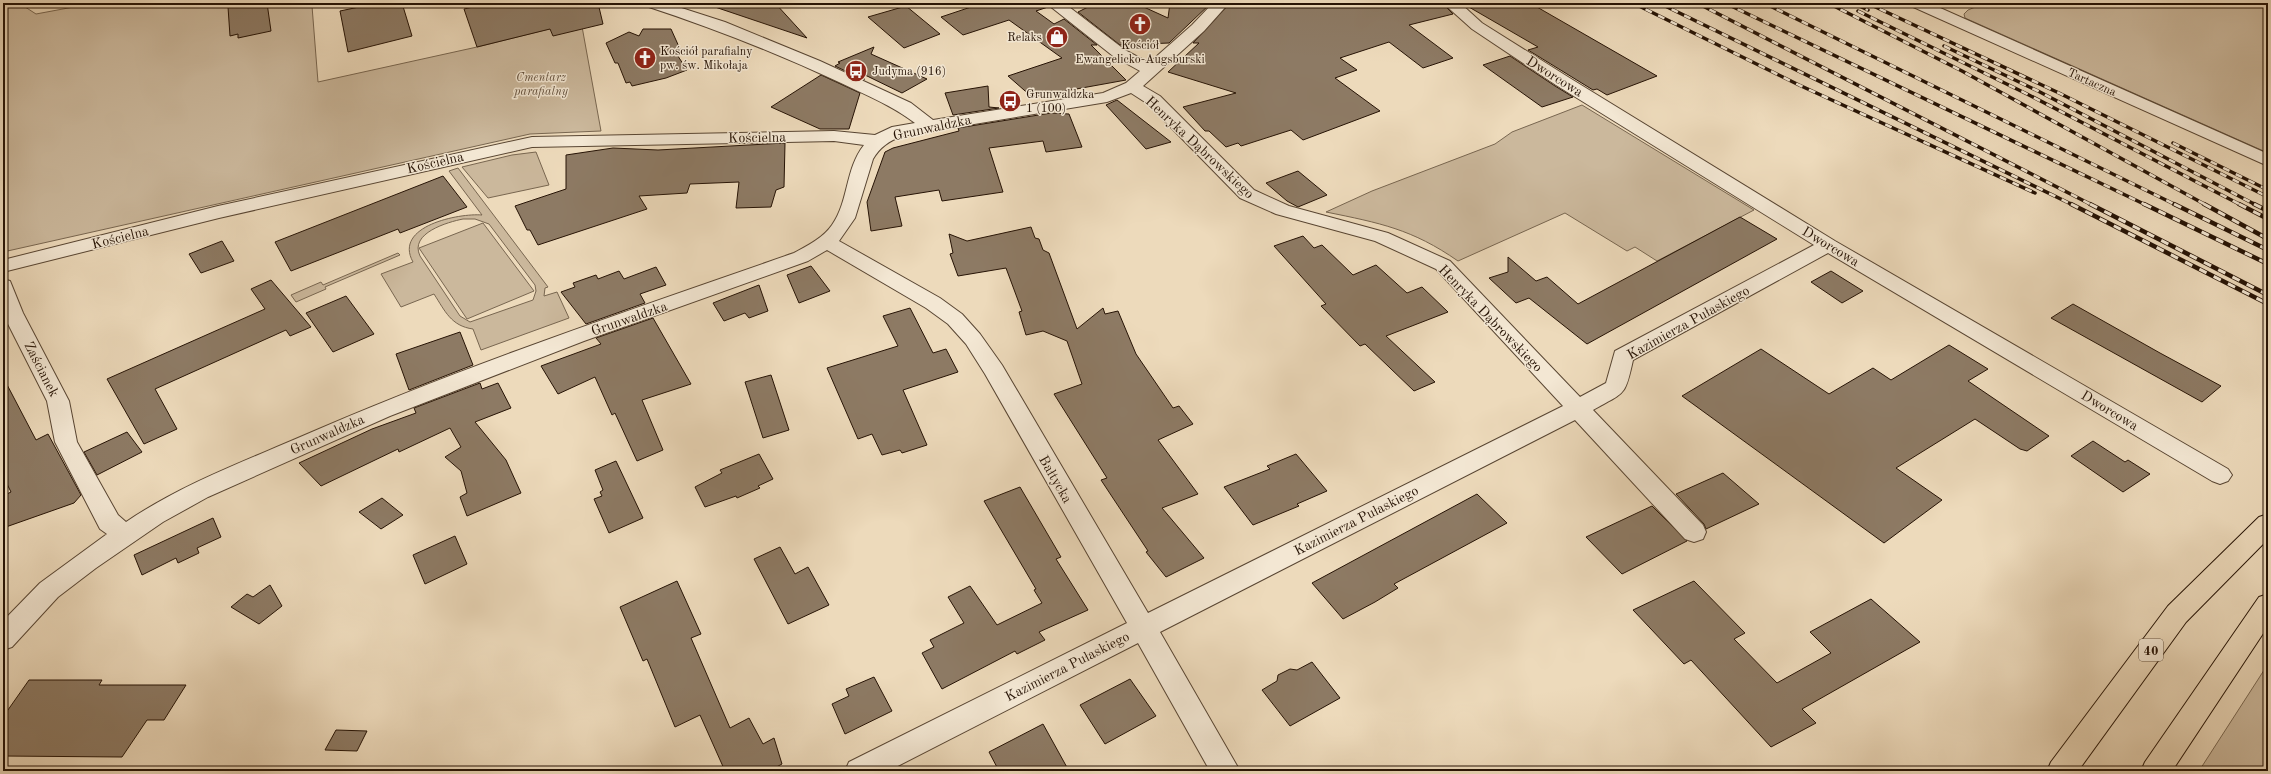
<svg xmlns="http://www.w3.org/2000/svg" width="2271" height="774" font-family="'Old Standard TT',serif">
  <rect width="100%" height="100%" fill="#eddabb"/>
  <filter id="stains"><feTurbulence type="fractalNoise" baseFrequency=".005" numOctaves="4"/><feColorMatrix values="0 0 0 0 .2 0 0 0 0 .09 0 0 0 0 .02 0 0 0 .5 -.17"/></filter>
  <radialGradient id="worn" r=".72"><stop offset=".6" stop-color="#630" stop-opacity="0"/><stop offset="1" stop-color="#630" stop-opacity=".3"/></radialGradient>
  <path fill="#cbb89c" stroke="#786650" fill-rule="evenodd" d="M19 3 36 14 95 3H324L312 6 318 82 477 47 581 21 601 131 530 134 3 252V5Z
    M1985 3H2268V153L1965 18 1964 14 1968 10Z
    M1582 105 1754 210 1657 261 1635 247 1627 251 1565 213 1458 261C1412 229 1380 223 1326 212L1372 191 1495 144 1512 132Z
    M536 152 549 185 488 198 462 167 512 155Z
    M458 168 548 287 545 288 544 296 557 292 569 318 481 350 473 329C451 326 445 311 434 294L401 307 381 274 413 262C393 226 459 213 482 215L449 171ZM463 219H475L489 224 535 285 536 291 533 300 470 322 460 316 420 256C409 233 448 222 463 219Z
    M483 223 534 291 467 319 419 248Z
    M398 253 400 255 325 287 326 289 296 302 291 295 321 282 323 285Z
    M2268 664V771H2199Z"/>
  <path fill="#8d7a64" stroke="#261305" d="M245 3H267L271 31 238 38V34L230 36 228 7Z
    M378 3H402L412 36 348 52 340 11Z
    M472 3H598L603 24 553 36 550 29 477 47 464 9 473 7Z
    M716 3H775L807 38 715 7Z
    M983 3H1045L1048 7 1036 11 1054 24 1064 19 1097 45H1091L1126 80 1032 97 1008 76 1062 58 1009 20 963 35 941 17Z
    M1096 3H1135L1168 18 1170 3H1211L1169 43 1120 45 1078 12Z
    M1230 3H1442L1453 14 1409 25 1453 58 1423 68 1389 42 1340 58 1357 70 1335 78 1380 111 1303 140 1291 130 1241 146 1238 143 1226 147 1209 131H1205L1183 107 1236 93 1168 72 1199 43H1193Z
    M1462 3H1530L1657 76 1607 95 1597 89 1593 90 1528 50 1538 47Z
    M906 6 940 34 904 48 868 17Z
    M643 29H671L680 49 674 50 687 70 666 78 632 86 630 82 626 83 618 63H615L606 43 629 32 639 36Z
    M874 47 871 54 927 79 902 93 865 75 864 80 835 66 840 63 838 62Z
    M1510 56 1555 86 1573 97 1542 107 1483 65Z
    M821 75 860 93 849 129H820L771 107Z
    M988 86 989 107 999 108 953 115 945 93Z
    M1117 100 1171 142 1146 149 1106 105Z
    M1051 113 1069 114 1082 147 1046 152 1043 141 989 148 1003 192 942 201 939 190 895 197 902 226 871 231 867 202 885 152 893 148 959 131 958 128Z
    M785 143 784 187 776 190 771 207 736 208 739 182 690 184 687 193 639 196 647 209 538 245 530 230H527L515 206 566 189V155L613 148 658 150Z
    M1298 171 1327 195 1298 207 1287 201 1266 183Z
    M443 176 467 207 400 233 398 229 291 271 275 242Z
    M1740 217 1777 239 1587 344 1529 298 1516 303 1489 278 1508 272V257L1536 281 1547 277 1578 304Z
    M1031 227 1035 238 1039 239 1043 250 1049 253 1077 329 1103 308 1105 314 1118 311 1136 354 1173 408 1179 406 1193 424 1158 440 1198 494 1162 508 1204 558 1166 577 1146 552 1148 551 1101 480 1107 478 1054 394 1082 384 1067 341 1043 331 1026 335 1019 312 1022 311 1006 268 958 276 950 254 953 253 949 234 967 241Z
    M1303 236 1314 248 1322 245 1353 275 1376 265 1407 293 1422 287 1448 312 1386 336 1435 382 1414 391 1365 344 1360 346 1321 306 1326 304 1274 246Z
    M222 241 234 261 201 273 189 254Z
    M811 266 830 291 799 303 787 275Z
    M656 267 666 285 640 294 645 303 586 324 561 292 575 287 573 283 596 275 598 279 619 271 624 279Z
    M1831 271 1863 291 1842 303 1811 282Z
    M271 280 311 327 290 336 286 330 155 389 177 429 144 444 107 379 265 309 251 289Z
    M759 285 768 311 749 318 745 313 724 321 713 303Z
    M346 296 374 334 333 352 306 313Z
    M2073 304 2160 353 2221 386 2202 402 2051 318Z
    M910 308 933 353 946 349 958 372 903 390 927 445 902 453 900 450 882 455 872 434 858 439 827 368 898 346 883 316Z
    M653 318 691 384 642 400 663 450 637 461 615 413 612 415 595 377 558 394 541 366 601 344 596 338Z
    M460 332 473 365 409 390 396 354Z
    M1949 345 1988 369 1968 381 2049 436 2027 451 2020 449 1975 419 1896 468 1942 500 1884 543 1682 396 1761 349 1829 394 1873 368 1891 380Z
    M771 375 789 430 763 438 745 382Z
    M3 377 36 440 48 434 81 495 74 503 3 528V496L11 492 3 476Z
    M480 383 482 389 498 383 511 408 475 422 506 460 521 493 467 516 460 497 467 493 461 471 445 457 461 447 450 428 399 452 398 449 321 486 299 463 372 429 416 413 414 408Z
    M127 432 142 452 97 475 84 452Z
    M2093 441 2125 462 2128 460 2150 474 2123 492 2071 456Z
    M759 454 773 479 758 486 760 488 737 498 736 496 705 507 695 487 722 473 720 470Z
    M1296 454 1327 491 1297 504 1299 506 1253 525 1224 487 1270 469 1267 466Z
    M616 461 643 518 609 533 594 499 602 496 600 492 603 490 595 470Z
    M1723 473 1759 504 1706 529 1704 524 1676 494Z
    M1020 487 1061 557 1056 559 1088 610 1039 632 1045 640 1017 654 1015 651 942 689 922 653 934 647 930 640 964 623 948 597 970 586 997 625 1042 603 1034 590 1036 589 984 501Z
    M1477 494 1507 523 1394 584 1398 588 1375 602 1343 619 1312 583Z
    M382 498 403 515 381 529 359 512Z
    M1652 506 1687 541 1622 574 1586 537Z
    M213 518 221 537 197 548 199 553 178 563 176 558 142 575 134 555Z
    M455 536 467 564 425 584 413 555Z
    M780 547 795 574 808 567 829 605 788 624 754 559Z
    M677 581 701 634 691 638 730 728 749 718 763 744 774 738 782 764 769 771H725L700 715 675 727 647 659 643 661 620 607Z
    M1694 581 1745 633 1734 639 1777 683 1831 653 1810 632 1871 599 1920 642 1802 709 1816 723 1771 747 1691 660 1684 664 1633 610Z
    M270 585 282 606 259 624 231 607 247 594 253 597Z
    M1312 662 1340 698 1290 726 1262 690 1277 681 1278 675 1290 669 1297 670Z
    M874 677 892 711 845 734 832 704 849 696 846 689Z
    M1130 679 1156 716 1105 744 1080 705Z
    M29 680H102L99 685H186L164 720H147L122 757 3 756V717Z
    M1043 724 1069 771H999L989 752Z
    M336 730 367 731 357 751 325 750Z"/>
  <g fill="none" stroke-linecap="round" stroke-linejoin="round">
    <g stroke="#584532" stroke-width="2">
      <path id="street" d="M643 3H666L725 22 820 61 911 103 933 120 1103 93 1126 83 1140 71 1113 56 1046 3H1064L1125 50 1149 63 1192 25 1213 3H1229L1204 31 1143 86 1160 96 1254 190 1289 206 1388 233 1450 261 1580 397 1606 383 1615 351 1814 245 1556 85 1472 29 1443 3H1460L1482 23 1568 77 1835 241 2228 469 2232 475 2228 481 2220 484 2212 481 1828 253 1633 360C1625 397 1625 392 1593 410L1703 525 1706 532 1703 539 1694 542 1685 539 1575 420 1160 632 1240 771H1210L1138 643 888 771H845L849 762 1127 623 985 374 966 344 948 324 926 308 827 250 808 261 584 341 390 416 208 497 163 522 96 568 58 597 12 647 3 650V621L40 583 107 534 100 529 55 442 47 401 3 314V279L10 281 23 313 69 401 77 442 118 515 126 522C179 486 240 463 298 438 460 367 628 311 794 253 807 246 823 238 832 225 849 201 845 169 864 145L834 141 532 147 219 218 3 272V260L218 206 532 137 834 131 875 135 892 127 915 123C893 106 866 95 841 83 777 53 713 28 646 6ZM1131 93 1148 104 1240 198 1276 214 1375 241 1436 269 1563 406 1148 613 1002 365 980 334 962 314 940 298 839 241 855 218 873 159C880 147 889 141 902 136L1107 102Z
        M1908 3H1929L2268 154V166L1911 6Z"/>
    </g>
    <g stroke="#261305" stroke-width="2">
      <path id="primary" d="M2268 514V539L2186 622 2078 771H2047L2051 762 2168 606 2259 517Z
        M2268 594V626L2172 771H2141L2145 762 2259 597Z"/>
    </g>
    <use href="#street" fill="#f3e7d3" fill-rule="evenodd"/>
    <use href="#primary" fill="#eddabb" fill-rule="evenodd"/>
    <g stroke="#261305" stroke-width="3.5">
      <path id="rail-far1" d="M1633 3 1799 85 2035 193
        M1659 3 2073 205
        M1697 3 2092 205
        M1725 3 2146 205
        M1764 3 2176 205
        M1828 3 1962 71 2206 205
        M1853 3 1868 10
        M1867 3 2059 93 2268 197
        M1858 11 2027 94 2241 205
        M1944 46 2038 91 2256 205
        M2173 143 2268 190"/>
    </g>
    <g stroke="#261305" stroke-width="4.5">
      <path id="rail" d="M2071 204 2268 304
        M2090 204 2268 295
        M2144 204 2268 264
        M2174 204 2268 250
        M2204 204 2268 239
        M2239 204 2268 219
        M2254 204 2268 211"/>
    </g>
    <use href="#rail-far1" stroke="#f3e7d3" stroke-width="2.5" stroke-dasharray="7" stroke-linecap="butt"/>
    <use href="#rail" stroke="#f3e7d3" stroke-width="3" stroke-dasharray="8" stroke-linecap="butt"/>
  </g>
  <defs>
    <g id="church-disc" transform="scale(1.15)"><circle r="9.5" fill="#8f2418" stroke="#f3e7d3"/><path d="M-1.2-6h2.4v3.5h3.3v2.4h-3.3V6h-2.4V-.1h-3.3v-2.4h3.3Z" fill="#fff"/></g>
    <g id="shop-disc" transform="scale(1.15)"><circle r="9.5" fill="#8f2418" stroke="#f3e7d3"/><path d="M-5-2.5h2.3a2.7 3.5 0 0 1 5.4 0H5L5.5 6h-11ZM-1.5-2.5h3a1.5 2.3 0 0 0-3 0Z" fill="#fff"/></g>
    <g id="bus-disc" transform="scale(1.15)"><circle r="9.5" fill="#8f2418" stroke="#f3e7d3"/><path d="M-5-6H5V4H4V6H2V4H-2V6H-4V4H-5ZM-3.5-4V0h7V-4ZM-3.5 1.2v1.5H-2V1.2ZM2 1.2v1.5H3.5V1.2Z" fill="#fff"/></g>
  </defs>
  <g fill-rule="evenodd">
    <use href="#church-disc" x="1140" y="24"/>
    <use href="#shop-disc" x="1057" y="37"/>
    <use href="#church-disc" x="645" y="58"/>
    <use href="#bus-disc" x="856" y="71"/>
    <use href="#bus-disc" x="1010" y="101"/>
  </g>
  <g text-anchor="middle" stroke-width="3" stroke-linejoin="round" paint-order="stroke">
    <g font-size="12" fill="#261305" stroke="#f3e7d3" text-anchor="start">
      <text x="1042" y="41" text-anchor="end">Relaks</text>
      <text x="1140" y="49" text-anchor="middle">Kościół<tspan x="1140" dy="14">Ewangelicko-Augsburski</tspan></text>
      <text x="660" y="55">Kościół parafialny<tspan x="660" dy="14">pw. św. Mikołaja</tspan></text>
      <text x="872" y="75">Judyma (916)</text>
      <text x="1026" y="98">Grunwaldzka<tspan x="1026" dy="14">1 (100)</tspan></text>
    </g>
    <g font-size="12" font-style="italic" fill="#604d3a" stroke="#f3e7d3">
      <text x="541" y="81">Cmentarz<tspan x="541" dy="14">parafialny</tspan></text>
    </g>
    <g font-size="12" fill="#261305" stroke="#f3e7d3">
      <text transform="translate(2092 82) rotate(24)" y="4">Tartaczna</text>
    </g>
    <rect fill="#f3e7d3" stroke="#645343" stroke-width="1" x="2139" y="639" width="24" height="22" rx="3"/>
    <g font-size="13" font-weight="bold" fill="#261305">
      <text x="2151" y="655">40</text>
    </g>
    <g font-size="14" fill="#261305" stroke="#f3e7d3">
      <text transform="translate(1555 76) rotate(32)" y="5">Dworcowa</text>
      <text transform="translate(932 127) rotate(-12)" y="5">Grunwaldzka</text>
      <text transform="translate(757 137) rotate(-1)" y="5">Kościelna</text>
      <text transform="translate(1200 147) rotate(43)" y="5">Henryka Dąbrowskiego</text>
      <text transform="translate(435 162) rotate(-13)" y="5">Kościelna</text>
      <text transform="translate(120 237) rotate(-14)" y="5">Kościelna</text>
      <text transform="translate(1831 246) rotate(31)" y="5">Dworcowa</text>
      <text transform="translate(629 318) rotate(-19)" y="5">Grunwaldzka</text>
      <text transform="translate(1491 318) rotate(46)" y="5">Henryka Dąbrowskiego</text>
      <text transform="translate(1688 322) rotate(-29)" y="5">Kazimierza Pułaskiego</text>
      <text transform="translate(42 369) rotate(63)" y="5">Zaścianek</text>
      <text transform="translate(2110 410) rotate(31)" y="5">Dworcowa</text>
      <text transform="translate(327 434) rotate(-24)" y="5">Grunwaldzka</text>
      <text transform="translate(1056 479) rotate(60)" y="5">Bałtycka</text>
      <text transform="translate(1356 520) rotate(-27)" y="5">Kazimierza Pułaskiego</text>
      <text transform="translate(1067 666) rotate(-27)" y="5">Kazimierza Pułaskiego</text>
    </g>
  </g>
  <rect width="2271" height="774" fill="none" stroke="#eddabb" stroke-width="16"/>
  <rect x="4" y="4" width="2263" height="766" fill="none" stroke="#261305" stroke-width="2"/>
  <rect x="8" y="8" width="2255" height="758" fill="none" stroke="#261305"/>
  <rect width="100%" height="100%" filter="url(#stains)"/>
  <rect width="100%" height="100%" fill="url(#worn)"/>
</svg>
